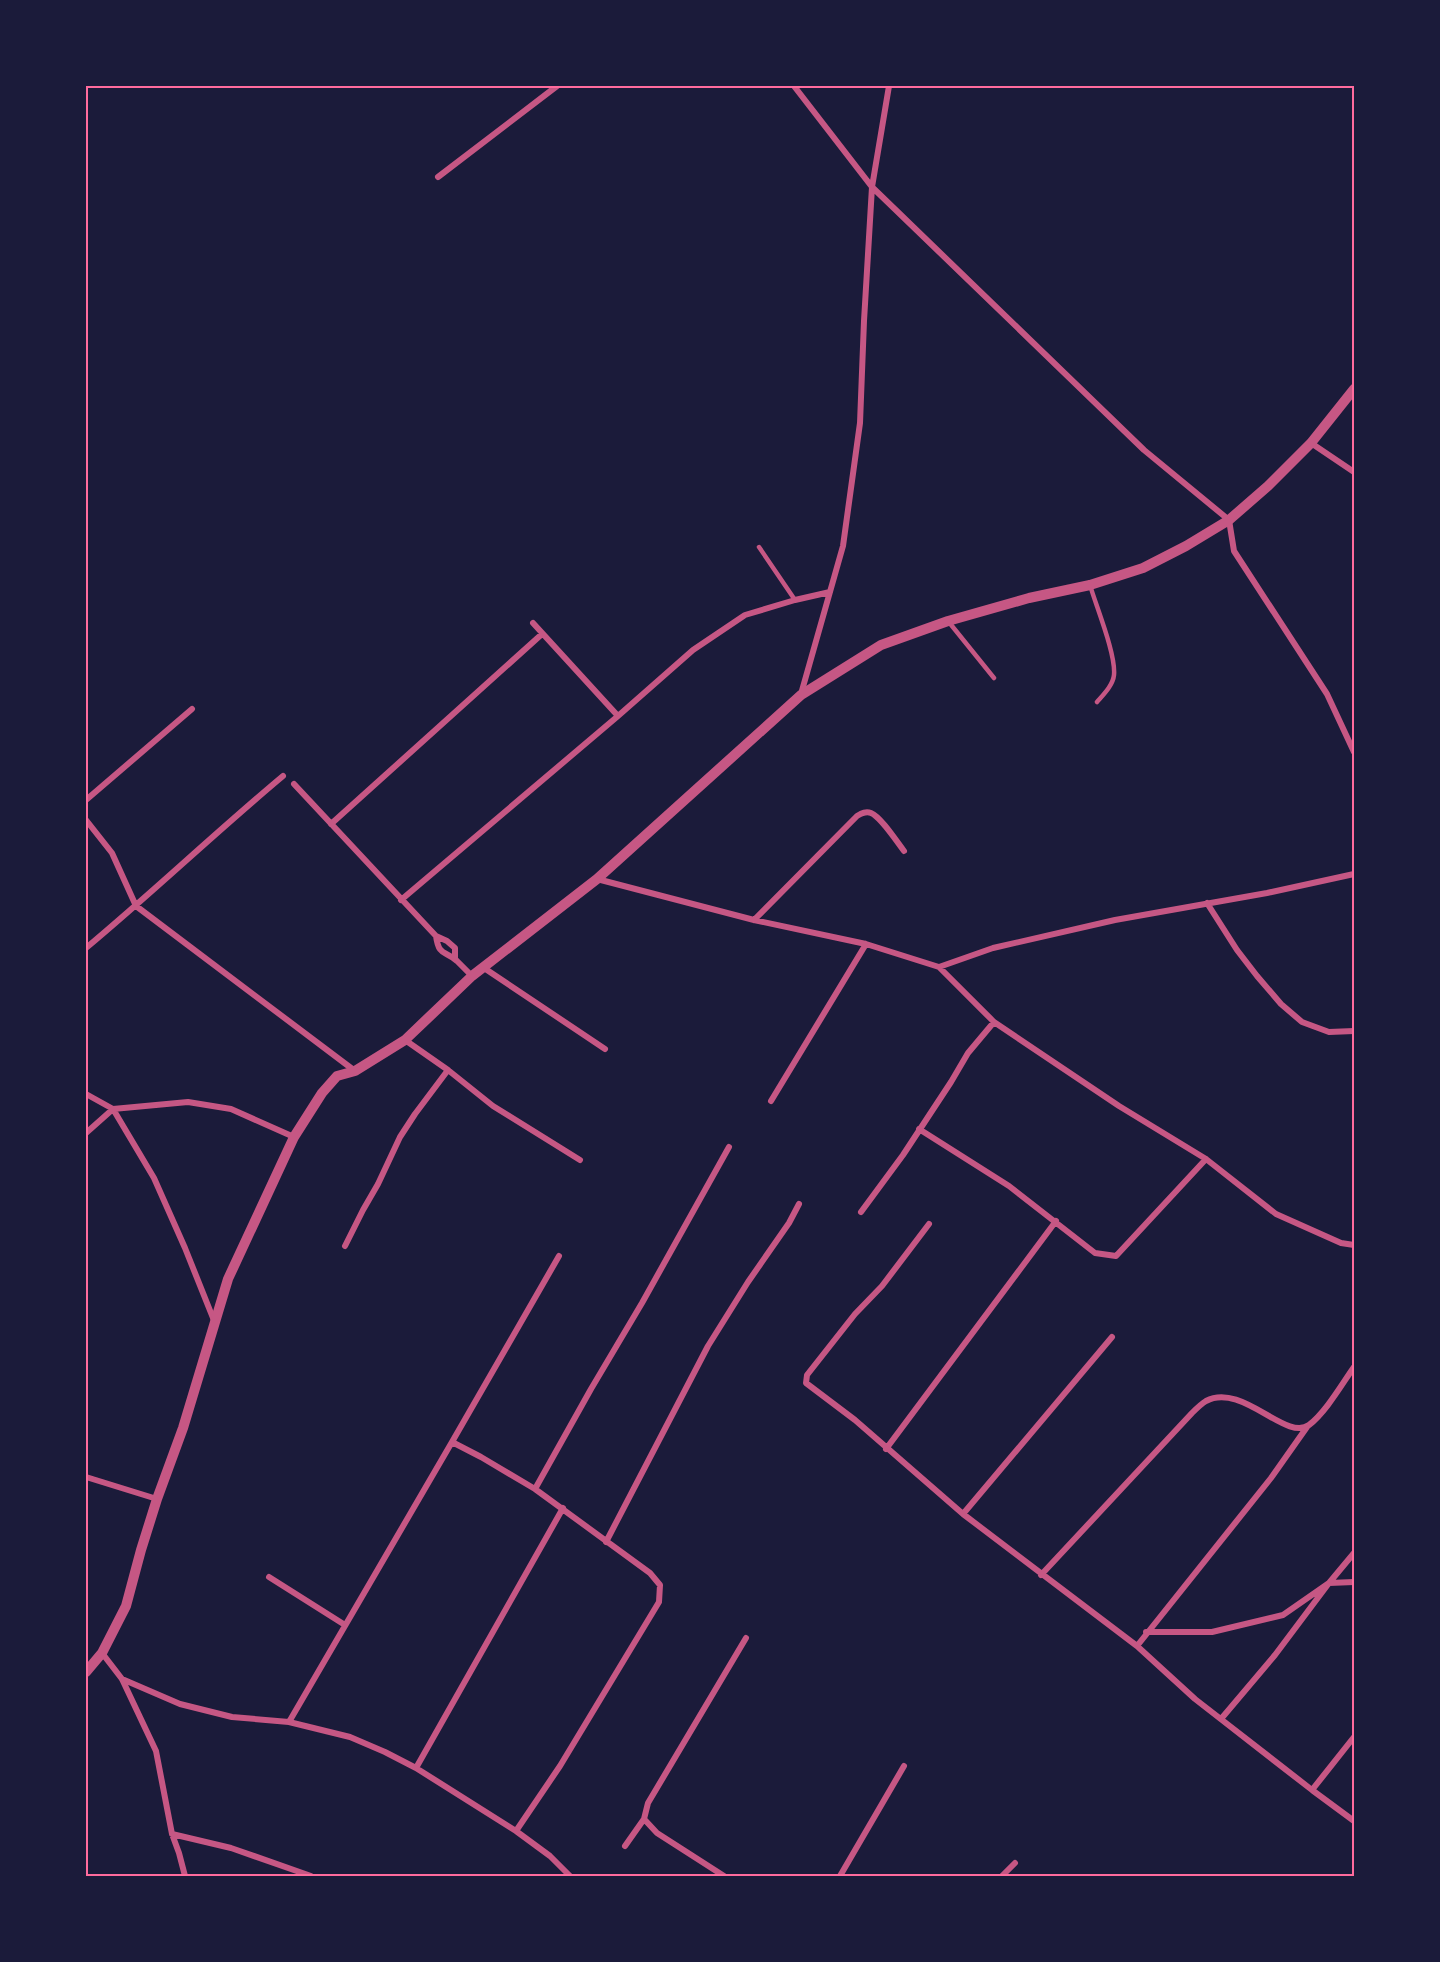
<svg xmlns="http://www.w3.org/2000/svg" width="1440" height="1962" font-family="Literata,serif">
  <rect width="100%" height="100%" fill="#1b1b3a"/>
  <g fill="none" stroke-linecap="round" stroke-linejoin="round">
    <path stroke="#c65784" stroke-width="4.5" d="M759 547 795 600
      M1090 585C1096 606 1116 654 1114 675 1113 685 1104 694 1097 702
      M948 621 994 678"/>
    <path stroke="#c65784" stroke-width="6" d="M794 86 872 187 1144 450 1229 520 1234 551 1327 694 1354 752
      M438 177 557 86
      M1311 443 1354 472
      M533 623 618 716
      M801 694 843 546 860 423 864 321 872 187 889 86
      M294 784 436 936C439 957 445 950 457 961 462 966 467 971 472 976
      M86 800 192 709
      M86 820 112 853 136 906 355 1071
      M331 824 542 634
      M597 879 754 920 866 944 939 967 994 1022 1119 1106 1206 1159 1276 1214 1341 1243 1354 1245
      M401 900 618 716 693 650 745 615 795 600 830 592
      M1207 903 1237 950 1257 976 1281 1004 1302 1022 1329 1032 1354 1031
      M754 920 857 816C862 813 866 811 871 813 881 817 897 842 904 851
      M436 936 447 941 455 948V959
      M86 948C153 892 216 832 283 776
      M939 967 993 948 1115 920 1267 893 1354 874
      M484 968 605 1049
      M405 1040 448 1070 493 1106 580 1160
      M86 1094 113 1109 188 1102 231 1109 294 1137
      M771 1101 866 944
      M919 1129 1009 1186 1095 1253 1116 1256 1206 1159
      M86 1133 113 1109 154 1178 185 1248 215 1323
      M861 1212 903 1155 951 1082 968 1053 994 1022
      M929 1224 882 1286 855 1314 807 1375 806 1383 855 1420 963 1514 1137 1646 1195 1699 1312 1790 1354 1821
      M345 1246 363 1210 378 1184 400 1137 415 1114 448 1070
      M452 1442 559 1256
      M886 1449 1056 1221
      M86 1477 157 1499
      M535 1489 591 1389 642 1303 729 1147
      M963 1514 1112 1337
      M606 1542 708 1346 748 1282 789 1223 799 1204
      M1041 1575 1192 1413C1196 1409 1201 1404 1206 1401 1242 1382 1286 1442 1309 1425 1326 1412 1342 1384 1354 1367
      M269 1577 345 1625
      M1146 1632H1212L1283 1615 1329 1583 1354 1582
      M1137 1646 1271 1478 1307 1427
      M102 1653 122 1679 156 1751 172 1834 179 1853 185 1876
      M122 1679 180 1704 232 1717 289 1722 350 1737 385 1752 416 1768 516 1831 550 1856 570 1876
      M1221 1719 1275 1655 1329 1583 1354 1553
      M289 1722 452 1442 481 1457 535 1489 650 1573 660 1585 659 1602 560 1766 516 1831
      M416 1768 563 1508
      M1312 1790 1354 1737
      M172 1834 231 1848 311 1876
      M625 1846 644 1819
      M724 1876 657 1833 644 1819 648 1803 746 1638
      M840 1876 904 1766
      M1002 1876 1015 1863"/>
    <path stroke="#c65784" stroke-width="10" d="M86 1672 102 1653 126 1606 141 1550 157 1499 183 1428 228 1279 294 1137 322 1093 337 1076 355 1071 405 1040 472 976 597 879 801 695 881 645 948 621 1029 598 1090 585 1143 568 1186 546 1229 520 1268 486 1311 443 1354 389"/>
  </g>
  <rect width="1440" height="1962" fill="none" stroke="#1b1b3a" stroke-width="174"/>
  <rect x="87" y="87" width="1266" height="1788" fill="none" stroke="#ff6b9d" stroke-width="2"/>
</svg>
